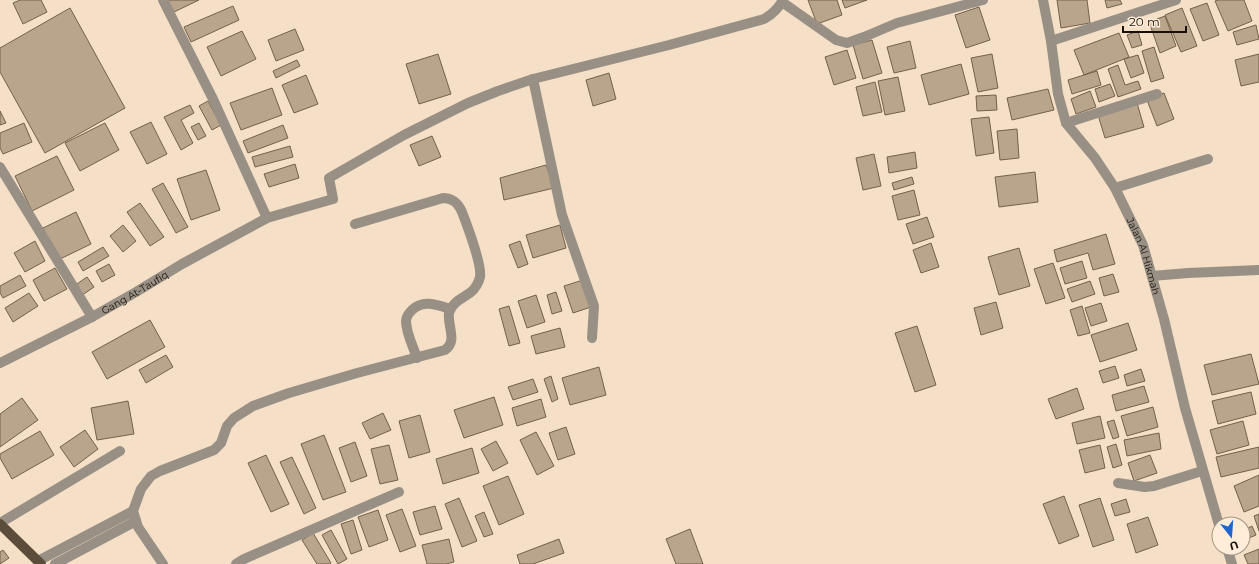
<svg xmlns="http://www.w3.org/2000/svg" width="1259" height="564" font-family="Montserrat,sans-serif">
  <rect width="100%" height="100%" fill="#f5dfc6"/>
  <path fill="#b9a48c" stroke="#74614a" d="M20 0H41L47 12 23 24 13 3Z
    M167 0H199L174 12Z
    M808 0H837L842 15 817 24Z
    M842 0H867L845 8Z
    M1057 0H1087L1090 23 1061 28Z
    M1105 0H1120L1122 4 1107 8Z
    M1218 0H1244L1252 21 1228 31 1215 1Z
    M1207 3 1219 35 1203 41 1190 9Z
    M233 6 239 20 191 42 184 27Z
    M979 7 990 40 966 48 955 15Z
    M70 8 125 108 45 153 0 72V48Z
    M1182 8 1197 46 1181 52 1165 15Z
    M1165 16 1176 46 1160 53 1149 22Z
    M1256 25 1259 39 1237 45 1233 32Z
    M295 29 304 50 276 61 268 40Z
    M242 31 256 59 221 76 207 47Z
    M1138 31 1142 45 1132 48 1127 35Z
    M1119 33 1129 57 1084 75 1074 50Z
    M872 40 882 73 863 79 853 45Z
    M910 41 916 68 894 73 887 47Z
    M1154 47 1164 78 1151 82 1142 51Z
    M847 50 856 78 834 85 825 57Z
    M438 54 451 94 419 104 406 64Z
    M992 54 998 88 978 92 971 58Z
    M1259 54V82L1241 86 1235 60Z
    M1138 55 1144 73 1131 78 1124 59Z
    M297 60 300 66 276 78 273 71Z
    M961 64 969 94 929 105 921 75Z
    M1118 65 1125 85 1138 81 1141 89 1118 97 1108 69Z
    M1097 71 1101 85 1072 94 1068 80Z
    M609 73 616 99 593 106 586 80Z
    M306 75 318 104 294 113 282 85Z
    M898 77 905 111 885 115 878 81Z
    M875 82 882 112 863 116 856 87Z
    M1110 84 1115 96 1099 102 1095 89Z
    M272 88 282 115 241 130 230 103Z
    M1048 89 1054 110 1012 120 1007 98Z
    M1090 91 1096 107 1076 114 1071 99Z
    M1164 93 1174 119 1157 126 1147 100Z
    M996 95 997 110 977 111 976 96Z
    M208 101 221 125 212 130 199 106Z
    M1137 103 1144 127 1105 138 1098 115Z
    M190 105 194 113 181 120 193 143 181 150 164 117Z
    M0 111 6 123 0 125Z
    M989 117 994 153 976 156 971 119Z
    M151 122 167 154 147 164 130 132Z
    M24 123 32 142 3 154 0 148V133Z
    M105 123 119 150 80 171 65 143Z
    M199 123 206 136 198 140 191 127Z
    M283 125 288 138 248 153 243 141Z
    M1017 129 1019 158 1000 160 997 131Z
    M432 136 441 157 419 166 410 145Z
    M290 146 293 157 255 167 252 157Z
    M915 152 917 168 889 173 887 157Z
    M874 154 881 186 863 190 856 158Z
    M57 156 74 190 32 211 15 176Z
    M295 164 299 178 269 187 264 174Z
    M546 165 554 188 504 200 500 178Z
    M206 170 220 210 191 220 177 179Z
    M1035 172 1038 202 999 207 995 177Z
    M912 177 914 184 894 190 892 183Z
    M163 183 188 227 176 233 152 189Z
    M914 190 920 215 898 220 892 196Z
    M140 203 164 237 150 246 127 212Z
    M76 212 91 244 58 260 43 228Z
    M927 217 934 237 913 244 906 224Z
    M123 225 136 241 123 252 110 236Z
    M560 225 566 248 533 258 526 235Z
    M1106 234 1115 264 1093 270 1088 253 1057 262 1054 250Z
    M35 241 45 261 25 272 14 253Z
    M520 241 528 264 518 268 509 245Z
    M931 243 939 267 921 273 913 250Z
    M103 247 109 256 83 271 78 262Z
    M1019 248 1030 286 999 295 988 257Z
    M1082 261 1087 278 1065 284 1060 268Z
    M1053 263 1065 298 1046 304 1034 269Z
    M109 264 115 275 102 282 96 271Z
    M55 268 67 289 44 301 33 280Z
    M1113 274 1119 292 1104 296 1099 278Z
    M20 275 26 286 3 298 0 293V286Z
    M87 277 94 287 81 296 74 286Z
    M583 280 591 307 573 313 564 286Z
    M1090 281 1095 294 1072 302 1067 289Z
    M556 292 562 311 552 314 547 295Z
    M29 293 38 306 13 322 5 308Z
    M536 295 545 322 527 328 518 301Z
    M996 302 1003 328 981 335 974 308Z
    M1101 303 1107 321 1091 326 1085 308Z
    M509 306 520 343 509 346 499 309Z
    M1082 306 1090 333 1078 336 1070 310Z
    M150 320 165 347 107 379 92 352Z
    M1128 323 1137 350 1100 362 1091 335Z
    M917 326 936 385 915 392 895 333Z
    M560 328 565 347 536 354 531 336Z
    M1251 354 1259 384 1212 395 1204 365Z
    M166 355 173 367 146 383 139 370Z
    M1115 366 1119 378 1103 383 1099 371Z
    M599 367 606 395 570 405 562 378Z
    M1141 369 1145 381 1127 386 1124 375Z
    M551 376 558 399 552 402 544 379Z
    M533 379 538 392 513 400 508 387Z
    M1144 386 1149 402 1116 411 1112 395Z
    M1077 388 1084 409 1056 419 1048 399Z
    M1251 392 1256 414 1218 424 1212 401Z
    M494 397 503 425 464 438 454 410Z
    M22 398 38 420 0 447V414Z
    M541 399 546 417 517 426 512 408Z
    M128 401 134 434 97 440 91 408Z
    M1153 407 1158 427 1127 436 1121 416Z
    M383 413 391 430 370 439 362 423Z
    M420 415 430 452 409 458 399 421Z
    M1100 416 1105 438 1077 444 1072 423Z
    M1114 420 1119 437 1113 439 1107 422Z
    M1243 421 1249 445 1217 454 1210 430Z
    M566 427 575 454 558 460 549 433Z
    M85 430 98 449 74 467 60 447Z
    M40 431 54 455 12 479 0 458V454Z
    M536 432 554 466 537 475 520 440Z
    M1159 433 1161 449 1127 456 1124 440Z
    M324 435 346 492 323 500 301 444Z
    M496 441 508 463 493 471 481 449Z
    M355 442 367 476 351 482 339 448Z
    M1116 444 1122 465 1113 468 1107 447Z
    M389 445 398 480 380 484 371 449Z
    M1100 445 1105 468 1085 473 1079 450Z
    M1259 447V468L1221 477 1216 457Z
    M472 448 479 473 443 484 436 459Z
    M266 455 289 504 271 512 248 463Z
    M1150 455 1157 473 1134 481 1128 463Z
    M292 457 316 508 304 514 280 462Z
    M1259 475V506L1244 512 1234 486Z
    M508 476 524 514 499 525 483 486Z
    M1064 496 1079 536 1059 544 1043 504Z
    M459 498 477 541 462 547 445 504Z
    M1100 498 1114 540 1093 547 1079 505Z
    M1126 499 1130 512 1115 516 1111 504Z
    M435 506 442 529 420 535 413 512Z
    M402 509 416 546 400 552 386 515Z
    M378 510 388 540 369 547 358 517Z
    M484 512 493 534 484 537 475 516Z
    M1259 514V531L1254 516Z
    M1148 517 1158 545 1136 553 1127 524Z
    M353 520 362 550 351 554 341 524Z
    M1252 526 1256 535 1244 540 1243 531Z
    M690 529 703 564H676L666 539Z
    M331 530 347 559 338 564 322 535Z
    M313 533 331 563 329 564H317L302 540Z
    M449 539 454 562 446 564H427L422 545Z
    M559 539 564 553 533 564H520L517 555Z
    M1259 549V564H1248L1244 555Z
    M3 550 9 558 0 564V552Z"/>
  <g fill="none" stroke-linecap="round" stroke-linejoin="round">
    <g stroke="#999085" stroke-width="10">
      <path d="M163 0 213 99 267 218"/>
      <path id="s1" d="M1043 0 1051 41 1058 94 1066 123 1095 158 1115 188 1143 245 1164 319 1185 408 1219 525"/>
      <path d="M782 2 836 40 847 43 864 37 897 23 983 0"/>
      <path d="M1051 41 1176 0"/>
      <path d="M533 79 562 215 594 306 592 338"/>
      <path d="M1066 123 1157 94"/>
      <path d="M0 167 92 317"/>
      <path d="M1115 188 1208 159"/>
      <path d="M1152 276 1188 273 1259 270"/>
      <path d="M417 358C413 346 406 333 406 321 406 317 409 313 412 310 423 299 438 305 450 309"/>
      <path id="s2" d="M0 363 92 317 136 292 182 264 267 218 333 199 329 178 404 135 468 103 498 91 533 79 669 45 764 19C773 14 778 9 783 0"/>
      <path d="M1118 483 1145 487 1154 486 1202 471"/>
      <path d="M0 523 120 451"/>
      <path d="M1227 548 1232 564"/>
      <path d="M38 561 133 511"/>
      <path d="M55 564 136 521"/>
      <path d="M163 564 138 527 133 511 141 489 151 476 160 471 214 450 221 443 227 426 234 418 253 406 289 393 357 373 445 350C458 341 447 325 449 313 452 302 463 298 471 292 475 289 479 282 480 277 482 265 467 225 462 212 458 203 453 198 443 198L355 224"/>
      <path d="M236 564 244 559 399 492"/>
    </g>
    <path stroke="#5c4d3a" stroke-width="10" d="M0 524 41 564"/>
  </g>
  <g text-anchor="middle" stroke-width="3.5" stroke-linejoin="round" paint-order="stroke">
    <g font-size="10" fill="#181008" stroke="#ffedd9">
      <text dy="4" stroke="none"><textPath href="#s1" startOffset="281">Jalan Al Hikmah</textPath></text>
      <text dy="4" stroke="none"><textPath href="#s2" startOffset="152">Gang At-Taufiq</textPath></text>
    </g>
  </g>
  <g transform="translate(1231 536) rotate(163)"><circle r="19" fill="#ffedd9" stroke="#a39585"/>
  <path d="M0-3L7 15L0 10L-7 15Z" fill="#1e66d1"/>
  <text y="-6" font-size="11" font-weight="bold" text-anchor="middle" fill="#181008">U</text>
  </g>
  <path d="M1123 26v6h63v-6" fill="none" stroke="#181008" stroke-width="2"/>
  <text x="1129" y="26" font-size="12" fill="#181008" stroke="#ffedd9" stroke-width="3" paint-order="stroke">20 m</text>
</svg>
